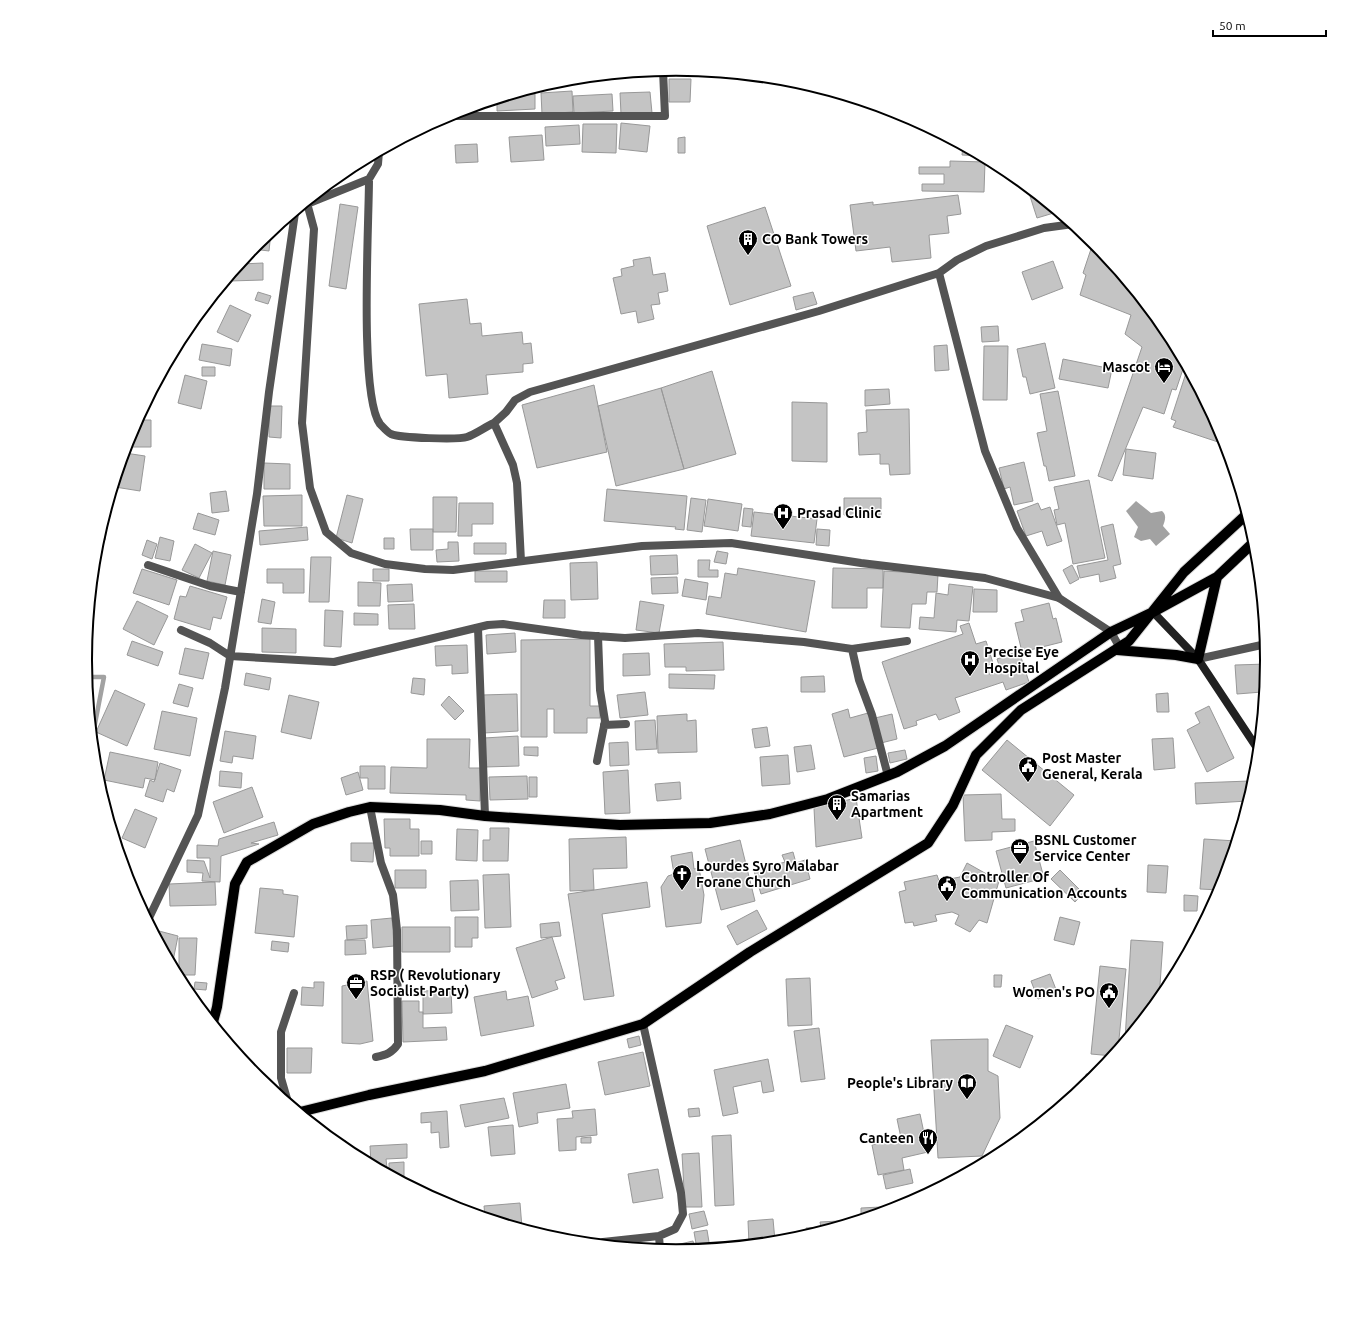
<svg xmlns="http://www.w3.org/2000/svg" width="1353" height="1320" font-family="Ubuntu,sans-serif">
  <rect width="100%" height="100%" fill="#fff"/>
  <path fill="#a2a2a2" d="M1136 501 1151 513 1162 511C1167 515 1165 521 1163 526L1170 534 1156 546 1150 539 1141 541 1134 537 1138 527 1126 511Z"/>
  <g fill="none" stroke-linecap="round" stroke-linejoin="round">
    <path stroke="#a2a2a2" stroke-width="4.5" d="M87 677H104L93 734"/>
  </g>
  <path fill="#c4c4c4" stroke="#989898" d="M669 79H691L690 102H669Z
    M572 91 573 112 542 114 541 93Z
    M650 92 652 113 621 114 620 93Z
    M515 94H535V109L497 111V100Z
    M612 94 613 111 574 113 573 96Z
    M621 123 650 126 647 152 619 149Z
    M583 124H617L616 153 582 152Z
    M579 125 580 144 546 146 545 127Z
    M542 135 544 160 511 162 509 137Z
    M685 137V153H678V138Z
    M477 144 478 162 456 163 455 145Z
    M963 146 981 156 962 155Z
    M950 161 985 162 984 192 922 191V184H944V174H919V167H950Z
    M1033 191 1057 212 1037 218 1029 193Z
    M958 195 961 214 947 216 949 233 929 235 931 258 892 262 890 247 856 251 850 205 873 202V205Z
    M340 204 358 207 346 289 329 286Z
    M765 207 791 286 730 305 707 226Z
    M271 232 269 251 253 249 259 242Z
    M1091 249 1104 254 1168 332 1185 363 1176 390 1172 389 1164 414 1143 407 1112 481 1098 476 1142 347 1125 334 1131 315 1080 295 1086 275 1083 273Z
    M650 257 653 275 665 273 668 291 658 293 660 304 651 305 654 319 638 323 636 311 621 314 613 278 622 276 621 269 634 266 633 260Z
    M1053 261 1063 288 1032 300 1022 272Z
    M263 263V280L230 281V277L241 264Z
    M258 292 271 296 268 304 255 300Z
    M813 292 817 304 796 310 793 297Z
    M467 299 470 324 481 323 482 336 522 332 523 344 531 343 533 363 523 364V372L486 375 488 394 449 398 447 374 426 376 419 304Z
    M230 305 251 315 238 342 217 332Z
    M998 326 999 341 982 342 981 327Z
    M1045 343 1055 388 1030 394 1026 377H1023L1017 349Z
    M202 344 232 349 230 366 199 360Z
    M947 345 949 370 935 371 934 346Z
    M984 346H1008L1007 400H983Z
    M1063 359 1112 369 1108 388 1059 379Z
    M202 367H215V376H202Z
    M712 371 736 454 684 469 661 388Z
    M1186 373 1191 375 1223 434 1224 444 1173 427 1176 421 1171 419Z
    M185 375 207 381 201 409 178 403Z
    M594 385 607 452 537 468 522 405Z
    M661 388 684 469 616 486 598 406Z
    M889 389 890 404 865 406V390Z
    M1058 391 1075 476 1049 481 1046 466H1044L1037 433 1047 431 1040 394Z
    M792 402 827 403V462L792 461Z
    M269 406H282L281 438 269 437Z
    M909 409 910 474 890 475 889 464H880V454L859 455 858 433 867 432 866 410Z
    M138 420H151V447H128L131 434Z
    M1126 449 1156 453 1153 479 1123 475Z
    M125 453 145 456 140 491 115 487Z
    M1024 462 1033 501 1014 505 1010 487 1004 489 999 468Z
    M264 463 290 464V489H264Z
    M1089 480 1105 558 1073 564 1065 523 1057 525 1054 510 1059 509 1054 487Z
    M607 489 687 496 684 530 675 529 676 527 604 521Z
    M226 491 229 511 212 513 210 493Z
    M302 495V526H264L263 496Z
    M347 495 363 499 352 543 336 538Z
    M433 497H457L456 532H433Z
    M691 498 706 500 702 532 687 530Z
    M844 498H881V515H844Z
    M708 499 742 504 738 531 704 526Z
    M110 501 105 540 99 539Z
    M459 503H493V524H472V536H458Z
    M1038 503 1041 510 1050 507 1062 541 1047 546 1042 531 1026 536 1017 511Z
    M744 508 753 509 751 527 742 526Z
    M754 512 817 519 814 543 751 536Z
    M198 513 219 520 215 535 193 529Z
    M1113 524 1121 564 1113 566 1116 578 1100 582 1099 574 1080 578 1077 566 1108 560 1101 527Z
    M307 527 308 540 260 545 259 531Z
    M410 529H433V550H411Z
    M817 529 830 530 829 546 816 545Z
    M160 537 174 541 170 561 155 558Z
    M384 538H394V549H384Z
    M147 540 157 544 152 559 142 555Z
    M448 542H458L459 561 437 562 436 550 448 549Z
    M474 543H506V554H474Z
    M195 544 212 553 199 578 182 570Z
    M213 551 231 555 225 585 207 581Z
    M717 551 728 553 726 564 714 562Z
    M677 555 678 574 651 575 650 556Z
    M311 557H331L329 602H309Z
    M698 560H710L709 570H718V577H698Z
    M597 562 598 599 571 600 570 563Z
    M1072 565 1079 579 1070 584 1063 570Z
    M738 568 815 581 806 632 706 614 709 596 721 598 725 573 737 575Z
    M833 568 883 569V588H867V608H832Z
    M142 569 177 580 169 605 133 593Z
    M267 569H304V593H283V583H267Z
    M373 569H389V581H373Z
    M475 571H507V582H475Z
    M884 571 938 574 937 592H927L926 604H912L910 628 881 627Z
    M677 577 678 593 652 594 651 578Z
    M685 579 708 583 706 600 682 596Z
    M358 582 381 583 380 606H358Z
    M412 584 413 601 388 602 387 585Z
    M949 584 973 587 969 621 957 620 956 632 919 629 920 617 934 618 936 593 948 595Z
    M190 586 227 597 221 619 213 617 210 630 174 619 180 596 186 597Z
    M974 589 997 590V612H973Z
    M262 599 275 602 271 624 258 622Z
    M544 600H565V618H543Z
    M137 601 168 616 154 645 123 629Z
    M640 601 664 605 659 633 636 630Z
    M1049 603 1053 619 1056 618 1062 642 1022 652 1015 623 1024 621 1021 610Z
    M414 604 415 629H389L388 605Z
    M325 610 343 611 341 647 324 646Z
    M354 613 378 614V625H354Z
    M969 623 976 644 986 641 993 663 987 666 990 675 1001 671 997 659 1019 651 1029 682 1006 690 1003 682 955 698 960 712 939 720 936 714 916 721 917 725 904 729 882 662 963 634 960 626Z
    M262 628 296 629V653L262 652Z
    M515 633 516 652 487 654 486 635Z
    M590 639V706H600V718H587V733H554V709H547V737H521V640Z
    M132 641 163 652 158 666 127 655Z
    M723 642 724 670 686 671V667H665L664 644Z
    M467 645 468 673 452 674V665L436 666 435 646Z
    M185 648 209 653 203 679 179 674Z
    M649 653 650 675 623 676V654Z
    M1267 664 1264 700 1262 692 1237 694 1235 665Z
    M246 673 271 678 269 690 244 685Z
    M669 674 715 675 714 689 669 688Z
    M824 676 825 692H801V677Z
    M413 678 425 679 424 695 411 693Z
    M179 684 193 688 188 707 173 703Z
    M115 690 145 704 127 746 96 732Z
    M645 692 648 715 620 718 617 695Z
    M1168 693 1169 712H1157L1156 694Z
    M517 694 518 731 484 733 482 695Z
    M289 695 319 702 311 739 281 732Z
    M449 696 464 711 455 720 441 705Z
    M1209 706 1234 758 1207 772 1187 730 1200 723 1195 713Z
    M848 709 850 718 868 713 878 748 844 757 832 714Z
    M162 711 197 718 190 756 154 749Z
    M687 714V721L696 720 697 752 658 753 657 716Z
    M892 714 897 739 881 743 875 718Z
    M655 720 657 749 636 750 635 721Z
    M767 727 770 746 755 748 752 729Z
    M225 731 256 736 253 759 233 756 232 763 220 761Z
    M518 736 519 766 485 767 484 738Z
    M1173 738 1175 768 1154 770 1152 739Z
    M427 739H470L469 768H480V801L466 800V795L390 793 391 767 427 768Z
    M1007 740 1074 795 1050 826 982 770Z
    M628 742 629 765 610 766 609 743Z
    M811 745 815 769 797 772 794 747Z
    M524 747H538V756L524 755Z
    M905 750 907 759 890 763 888 753Z
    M110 752 158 762 155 780 145 778 143 788 104 780Z
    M788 755 790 784 762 786 760 757Z
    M876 756 878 771 866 773 864 758Z
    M160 763 181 770 174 792 167 789 163 802 145 796 150 780 154 782Z
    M360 766H385V789H368V778H360Z
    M628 770 630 813 605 814 603 772Z
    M220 771 242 773 241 788 219 786Z
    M358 772 363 790 346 795 341 778Z
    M527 776 528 799 490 800 489 777Z
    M529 777H537V797H529Z
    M1250 781 1251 793 1248 801 1196 804 1195 783Z
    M680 782 681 799 657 801 655 784Z
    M252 787 263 817 224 833 213 802Z
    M1001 794 1002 819H1015V831L992 832V840L965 841 963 795Z
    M856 798 862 838 816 847 814 808Z
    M135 809 157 818 145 848 122 838Z
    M384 819H410V829H419V856H390V848H385Z
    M274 822 278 835 251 843 259 844 221 856 220 882 202 881 203 873 187 872V860L204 861 210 878V858H197V845L218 846 219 839Z
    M490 828H509L508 861H483V840H490Z
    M457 829 478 830 477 861 456 860Z
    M626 837 627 868 593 869 594 890 570 891 569 839Z
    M1204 839 1236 841 1220 890 1200 889Z
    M740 840 755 901 721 910 705 849Z
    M421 841H432V854H421Z
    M1034 841 1044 878 1006 888 996 851Z
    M351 843H374L373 862 351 861Z
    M692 852 694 869 699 868 704 895 701 923 666 927 661 887 668 876 674 874 671 856Z
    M793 852 796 863 805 860 810 879 761 894 754 871 785 862 782 855Z
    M967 863 999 881 987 923 979 920 970 932 955 924 959 915 952 912 935 915 937 921 914 926 913 922 905 923 899 892 906 890 904 882 937 875 939 881 960 877Z
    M1148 865 1168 866 1166 893 1147 892Z
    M395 870H426V888H395Z
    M1060 870 1083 893 1075 902 1051 879Z
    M509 874 511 927 485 928 483 875Z
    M478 880 479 910 451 911 450 881Z
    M215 882 216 905 170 906 169 884Z
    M647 882 650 907 602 914 614 996 584 1000 568 894Z
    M260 888 283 890V894L298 896 294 937 255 933Z
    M1184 895 1198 896 1197 911H1184Z
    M757 910 767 929 737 945 727 926Z
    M455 917H478V938H472V947H455Z
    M1060 917 1080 922 1074 945 1054 940Z
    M392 918 394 946 373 948 371 920Z
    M559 922 561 936 541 938 540 924Z
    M367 925V938L347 940 346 926Z
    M402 927H450V952H402Z
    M159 931 178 936 173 961H170L157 936Z
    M552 937 565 978 555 981 558 989 532 998 516 948Z
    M179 938H197L195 975H179Z
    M345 940H365L366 954 345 955Z
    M1131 940 1163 942 1159 999 1125 1040Z
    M272 941 289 943 288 952 271 950Z
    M1100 966 1126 969 1118 1049 1113 1056 1091 1054Z
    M1050 974 1057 992 1038 999 1031 981Z
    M994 975H1002L1001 987H994Z
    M810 978 812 1025 788 1026 786 979Z
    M367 981 373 1041 360 1044 342 1043V986Z
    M195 982 207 983 206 990 194 989Z
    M314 982H324L323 1006 301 1005 302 987 314 988Z
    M451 990 452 1013 423 1014V991Z
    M506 991 507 1000 528 996 534 1026 481 1036 474 997Z
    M402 1001H419V1012H423V1028L446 1027 447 1040 403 1042Z
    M1006 1025 1033 1036 1020 1068 993 1056Z
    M819 1028 825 1079 801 1082 794 1031Z
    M639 1036 641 1045 629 1048 627 1039Z
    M988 1039V1071L998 1076 1000 1118 982 1156 938 1158 931 1040Z
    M287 1048H312L311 1073H287Z
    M643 1052 650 1086 605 1095 598 1062Z
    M768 1059 774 1091 763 1093 761 1081 733 1087 738 1113 723 1116 714 1070Z
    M1086 1074H1098L1086 1084Z
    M566 1084 570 1108 537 1113 538 1123 519 1127 513 1093Z
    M504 1098 509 1118 465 1127 460 1105Z
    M699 1108 700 1116 689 1117 688 1109Z
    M595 1109 597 1135 576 1137V1150L559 1151 557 1119 573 1118 572 1111Z
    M447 1111 449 1147 440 1148 439 1132 431 1133V1122L421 1123V1113Z
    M920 1114 928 1152 902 1158 904 1170 878 1175 872 1145 901 1138 897 1119Z
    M513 1125 515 1154 491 1156 488 1127Z
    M731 1135 734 1205 715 1206 712 1136Z
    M591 1137V1143H581V1138Z
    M346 1141 347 1150 336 1142Z
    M407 1144V1158L386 1159 387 1168 380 1169 371 1164 370 1146Z
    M699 1153 702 1207H685L682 1154Z
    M404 1162V1176L395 1177 389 1173V1163Z
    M658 1169 663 1198 633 1203 628 1174Z
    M910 1169 913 1183 886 1189 883 1175Z
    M520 1203 522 1228 485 1216 484 1206Z
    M901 1206V1207L861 1219V1208Z
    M704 1211 708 1225 692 1229 689 1214Z
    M773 1219 775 1241 749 1244 748 1221Z
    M857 1220 807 1235 806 1228 821 1227 820 1222Z
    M707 1230 710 1248 697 1249 694 1232Z
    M693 1241 695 1249 668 1250 667 1247Z"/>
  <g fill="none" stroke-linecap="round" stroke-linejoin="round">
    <g stroke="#dbdbdb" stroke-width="12">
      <path id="primary" d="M1117 650 1176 655 1198 659 1217 577
        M213 1022 217 1007 235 884 247 862 313 824 349 812 370 807 440 810 485 816 620 825 710 823 770 814 828 799 897 772 945 746 1111 632 1153 612 1217 577 1255 541
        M300 1112 369 1095 485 1071 643 1024 750 952 928 843 953 805 976 755 1021 710 1129 641 1184 572 1247 514"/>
    </g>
    <path stroke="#545454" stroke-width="8" d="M447 116H665L663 70
      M369 179C369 222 359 396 380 424 383 427 387 432 391 434 400 438 458 440 467 437 476 434 485 427 494 423L513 465 517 483 521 561
      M307 204 369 179 378 164 379 152
      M939 273 985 451 1017 528 1059 598
      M494 423 506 412 515 400 530 392 819 311 939 273 957 260 986 246 1044 228 1073 224
      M148 565 210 586 241 592
      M478 628 485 816
      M181 630 210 643 230 656 334 662 488 625 503 624 581 635 625 638 698 633 804 642 852 649 859 680 872 715 888 776
      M852 649 907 641
      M604 725 626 724
      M597 761 605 721 600 690 598 636
      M370 807 381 863 393 895 397 930 398 1044C392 1053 386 1055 376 1057
      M148 920 198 815 225 688 257 494 269 392 295 213
      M288 1102 281 1078V1032L294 993
      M659 1236 660 1249
      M604 1244 603 1242 659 1236 675 1229 683 1214 681 1193 643 1024"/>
    <path stroke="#545454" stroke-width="8" d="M307 203 314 229 302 423 310 488 326 532 351 553 385 564 425 569 453 570 642 546 731 543 861 563 985 578 1059 598 1111 632 1120 648
      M1198 659 1266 644"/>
    <path stroke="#212121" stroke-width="8" d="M1153 612 1198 659 1259 751"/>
    <use href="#primary" stroke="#000" stroke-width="10"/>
  </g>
  <defs>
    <g id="building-pin" transform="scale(1)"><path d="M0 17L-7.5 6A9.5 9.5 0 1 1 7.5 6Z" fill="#000" stroke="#fff"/><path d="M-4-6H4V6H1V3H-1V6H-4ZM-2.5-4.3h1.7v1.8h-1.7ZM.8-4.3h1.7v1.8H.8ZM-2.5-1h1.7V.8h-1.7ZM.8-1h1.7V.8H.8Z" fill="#fff"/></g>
    <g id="hotel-pin" transform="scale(1)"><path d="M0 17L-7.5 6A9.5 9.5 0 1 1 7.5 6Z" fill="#000" stroke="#fff"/><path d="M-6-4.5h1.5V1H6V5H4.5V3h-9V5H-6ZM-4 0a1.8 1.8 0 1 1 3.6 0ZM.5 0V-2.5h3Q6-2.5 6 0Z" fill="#fff"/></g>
    <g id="hospital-pin" transform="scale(1)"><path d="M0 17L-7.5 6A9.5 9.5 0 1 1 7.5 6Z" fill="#000" stroke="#fff"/><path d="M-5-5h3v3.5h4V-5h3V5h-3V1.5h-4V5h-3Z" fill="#fff"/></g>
    <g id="civic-pin" transform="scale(1)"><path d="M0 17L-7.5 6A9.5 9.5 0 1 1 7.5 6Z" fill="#000" stroke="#fff"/><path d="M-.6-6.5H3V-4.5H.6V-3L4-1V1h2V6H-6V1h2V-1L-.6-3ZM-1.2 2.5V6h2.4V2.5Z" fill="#fff"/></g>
    <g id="office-pin" transform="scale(1)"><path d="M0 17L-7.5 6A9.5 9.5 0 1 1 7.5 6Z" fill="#000" stroke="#fff"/><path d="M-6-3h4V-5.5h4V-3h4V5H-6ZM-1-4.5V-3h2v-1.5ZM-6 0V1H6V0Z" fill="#fff"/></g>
    <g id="church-pin" transform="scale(1)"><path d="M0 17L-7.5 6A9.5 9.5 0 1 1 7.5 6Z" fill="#000" stroke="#fff"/><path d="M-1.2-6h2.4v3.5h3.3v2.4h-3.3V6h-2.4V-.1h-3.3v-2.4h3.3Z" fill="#fff"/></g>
    <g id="library-pin" transform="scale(1)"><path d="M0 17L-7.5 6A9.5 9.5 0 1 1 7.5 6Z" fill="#000" stroke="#fff"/><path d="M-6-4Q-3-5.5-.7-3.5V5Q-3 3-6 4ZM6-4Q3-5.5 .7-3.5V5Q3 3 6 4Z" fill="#fff"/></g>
    <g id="restaurant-pin" transform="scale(1)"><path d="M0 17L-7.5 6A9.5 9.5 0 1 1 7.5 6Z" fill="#000" stroke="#fff"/><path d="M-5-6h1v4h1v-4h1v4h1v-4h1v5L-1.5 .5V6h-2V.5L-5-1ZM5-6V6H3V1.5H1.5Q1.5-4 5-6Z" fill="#fff"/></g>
  </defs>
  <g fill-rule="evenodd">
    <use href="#building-pin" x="748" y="239"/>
    <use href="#hotel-pin" x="1164" y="367"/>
    <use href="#hospital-pin" x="783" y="513"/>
    <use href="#hospital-pin" x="970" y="660"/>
    <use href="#civic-pin" x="1028" y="766"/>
    <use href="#building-pin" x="837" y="804"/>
    <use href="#office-pin" x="1020" y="848"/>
    <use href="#church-pin" x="682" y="874"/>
    <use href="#civic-pin" x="947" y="885"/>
    <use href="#office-pin" x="356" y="983"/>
    <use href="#civic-pin" x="1109" y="992"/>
    <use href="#library-pin" x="967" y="1083"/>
    <use href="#restaurant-pin" x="928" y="1138"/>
  </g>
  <g text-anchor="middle" stroke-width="3" stroke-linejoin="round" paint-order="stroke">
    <g font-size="14" font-weight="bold" fill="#000" stroke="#fff" text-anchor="start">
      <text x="762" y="244">CO Bank Towers</text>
      <text x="1150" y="372" text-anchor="end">Mascot</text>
      <text x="797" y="518">Prasad Clinic</text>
      <text x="984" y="657">Precise Eye<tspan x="984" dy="16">Hospital</tspan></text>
      <text x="1042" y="763">Post Master<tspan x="1042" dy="16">General, Kerala</tspan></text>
      <text x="851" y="801">Samarias<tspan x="851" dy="16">Apartment</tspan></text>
      <text x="1034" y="845">BSNL Customer<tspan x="1034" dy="16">Service Center</tspan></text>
      <text x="696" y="871">Lourdes Syro Malabar<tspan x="696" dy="16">Forane Church</tspan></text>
      <text x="961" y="882">Controller Of<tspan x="961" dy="16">Communication Accounts</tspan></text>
      <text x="370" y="980">RSP ( Revolutionary<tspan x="370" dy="16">Socialist Party)</tspan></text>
      <text x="1095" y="997" text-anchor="end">Women's PO</text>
      <text x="953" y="1088" text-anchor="end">People's Library</text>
      <text x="914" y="1143" text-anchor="end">Canteen</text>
    </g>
  </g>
  <path d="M0 0H1353V1320H0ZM92 660a584 584 0 1 1 1168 0a584 584 0 1 1-1168 0Z" fill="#fff" fill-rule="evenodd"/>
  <path fill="none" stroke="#000" stroke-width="2" d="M92 660a584 584 0 1 1 1168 0a584 584 0 1 1-1168 0Z"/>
  <path d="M1213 30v6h113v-6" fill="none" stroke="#000000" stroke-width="2"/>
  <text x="1219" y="30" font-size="12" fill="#000000" stroke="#ffffff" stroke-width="3" paint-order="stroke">50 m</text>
</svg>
